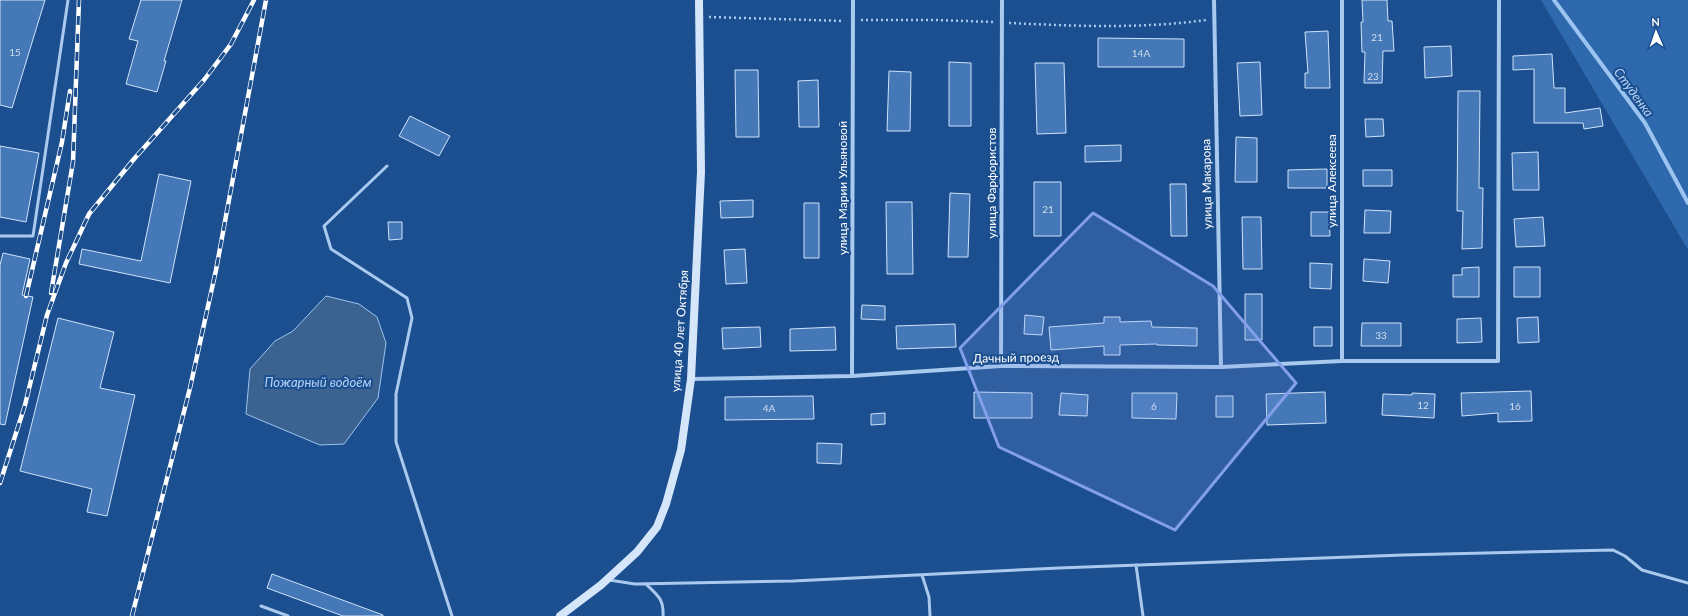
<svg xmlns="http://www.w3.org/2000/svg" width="1688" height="616" font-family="Lato,sans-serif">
  <rect width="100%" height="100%" fill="#1b4f8f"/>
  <path fill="#2e69ad" d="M1541 0H1688V250Z"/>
  <path fill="#3c6290" stroke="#9cc4f0" d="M326 296 359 304 377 317 386 343 378 398 344 444 320 445 246 414 250 369 275 341 293 331Z"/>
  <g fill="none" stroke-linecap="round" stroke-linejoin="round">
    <path stroke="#9cc4f0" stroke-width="4" d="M1554 0 1645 123 1688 203"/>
  </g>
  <path fill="#4478b7" stroke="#cfe3fa" d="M0 0H45L12 108 0 105Z
    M141 0H182L164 61H166L157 92 126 84 138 41 129 39Z
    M1362 0H1387L1388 21H1392L1394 51H1383L1382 83H1364L1365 52H1362L1361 22H1363Z
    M1328 31 1330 88H1305V73H1308L1305 32Z
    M1098 38 1184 39V67H1098Z
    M1451 46 1452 76 1425 78 1424 47Z
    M1552 54 1554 88H1565V113L1600 108 1603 126 1584 129 1583 123H1534V69L1513 70V56Z
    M949 62 971 63V126H949Z
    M1260 62 1262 115 1240 116 1237 63Z
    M1035 63H1064L1066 133 1037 134Z
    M735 70H758L759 137H736Z
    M889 71 911 72 910 131H887Z
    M818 80 819 127H799L798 81Z
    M1458 91H1480L1479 188H1483L1482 248 1462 249 1463 211H1457Z
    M410 116 450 136 439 156 399 136Z
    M1365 119H1383L1384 136 1366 137Z
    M1236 137 1257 138V182H1235Z
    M1121 145V161L1085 162V146Z
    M0 146 39 153 26 222 0 217Z
    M1538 152 1539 190H1513L1512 153Z
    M1327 169V188H1288V170Z
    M1363 170H1392V186H1363Z
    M159 174 191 181 170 283 79 264 82 249 141 261Z
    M1034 182H1061V236H1034Z
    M1170 184H1186L1187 236H1171Z
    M950 193 970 194 968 257H948Z
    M753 200V217L721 218 720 201Z
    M886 202H912L913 274H887Z
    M804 203H819V258H804Z
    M1365 210 1391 211 1390 233H1364Z
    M1311 212H1329L1330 236H1311Z
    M1242 217H1261L1262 269H1243Z
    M1543 217 1545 246 1516 247 1514 219Z
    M388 222H402V239L389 240Z
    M745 249 747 283 726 284 724 250Z
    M3 253 30 259 22 295 33 297 5 425 0 424V265Z
    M1364 259 1390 261 1388 283 1363 281Z
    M1310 263 1332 264 1331 289 1310 288Z
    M1479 267V297H1453V275H1462V268Z
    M1514 267H1540V297H1514Z
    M1245 294H1262V340H1245Z
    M862 305 885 306V320L861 319Z
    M1025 315 1044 317 1042 335 1024 334Z
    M1104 317H1120V322L1151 321 1152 327 1197 328V346L1157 345V344L1120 345V355H1104V346L1051 350 1049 327 1104 323Z
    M1538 317 1539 342 1518 343 1517 318Z
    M58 318 114 332 100 388 135 395 107 516 87 512 92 489 20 471Z
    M1481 318 1482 342 1457 343V319Z
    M1362 323H1401V346H1361Z
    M955 324 956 347 897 349 896 326Z
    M760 327 761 347 723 349 722 328Z
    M835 327 836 350 790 351V329Z
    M1314 327H1332V346H1314Z
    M1531 391 1532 421 1498 422V413L1462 416 1461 393Z
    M974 392 1032 393V418H974Z
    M1325 392 1326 423 1267 425 1266 394Z
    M1061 393 1088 395 1087 416 1059 415Z
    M1132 393H1177L1176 419 1132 418Z
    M1412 393 1435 394 1434 418 1382 415 1383 394 1412 395Z
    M813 396 814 419 725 420V397Z
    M1216 396H1233V417H1216Z
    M885 413V424L871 425V414Z
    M817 443 842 444 841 464 817 463Z
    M272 574 383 615V616H343L267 588Z"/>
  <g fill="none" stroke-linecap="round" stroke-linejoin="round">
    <path stroke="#a9c9ee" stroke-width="2.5" stroke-dasharray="2 3" stroke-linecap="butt" d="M709 17 844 21
      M861 20H936L994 22
      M1009 23C1074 26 1141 29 1206 20"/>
    <path stroke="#a9c9ee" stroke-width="3" d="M387 166 324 226 331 249 407 298 412 318 396 394V442L452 616
      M0 236H33L68 0
      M1136 565 1143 616
      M922 575 929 597 930 616
      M609 580 635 584 793 581 1059 568 1403 555 1613 550 1625 556 1642 570 1688 583
      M646 584C658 596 664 599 663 616
      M261 606 288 616"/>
    <path stroke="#a9c9ee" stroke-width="4" d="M1214 0 1221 367
      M1342 361V0
      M1001 366 1002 0
      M852 376 853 0
      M691 379 852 376 1001 366 1221 367 1342 361H1498L1499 0"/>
    <path stroke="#d6e6fa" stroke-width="8" d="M560 616 601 585 637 552 657 527 666 504 681 450 691 379 701 172 699 0"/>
    <g stroke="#fff" stroke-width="4.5">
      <path id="rail" d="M51 293 73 162 79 0
        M26 296 62 142 70 91
        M0 483 25 405 47 315 66 263 89 214 134 159 204 80 231 44 254 0
        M132 616 190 388 216 270 266 0"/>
    </g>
    <use href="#rail" stroke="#1b4f8f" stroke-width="3" stroke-dasharray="9" stroke-linecap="butt"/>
  </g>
  <path fill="#839eea" fill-opacity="0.2" stroke="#839eea" stroke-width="3" stroke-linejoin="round" d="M1093 213 1213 286 1296 383 1175 530 999 447 960 348Z"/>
  <g text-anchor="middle" stroke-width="4" stroke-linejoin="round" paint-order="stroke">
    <g font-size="10" fill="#d0dded">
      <text x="1377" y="41">21</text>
      <text x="15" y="56">15</text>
      <text x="1141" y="57">14А</text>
      <text x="1373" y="80">23</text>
      <text x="1048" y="213">21</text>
      <text x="1381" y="339">33</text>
      <text x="1423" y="409">12</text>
      <text x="1154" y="410">6</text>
      <text x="1515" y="410">16</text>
      <text x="769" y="412">4А</text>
    </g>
    <g font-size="12" fill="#fff" stroke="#1b4f8f">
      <text transform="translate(1332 181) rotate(-90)" y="4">улица Алексеева</text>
      <text transform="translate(992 183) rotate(-90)" y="4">улица Фарфористов</text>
      <text transform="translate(1207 184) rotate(-91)" y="4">улица Макарова</text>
      <text transform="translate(843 188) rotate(-90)" y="4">улица Марии Ульяновой</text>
      <text transform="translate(680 331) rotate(-86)" y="4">улица 40 лет Октября</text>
      <text transform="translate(1016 358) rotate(-1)" y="4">Дачный проезд</text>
    </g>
    <g font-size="13" font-style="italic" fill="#b5d3f5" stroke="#1b4f8f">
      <text transform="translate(1634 92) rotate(54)" y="5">Студенка</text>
      <text x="318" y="387">Пожарный водоём</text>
    </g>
  </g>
  <g transform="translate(1656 32) rotate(358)" stroke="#1b4f8f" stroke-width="3" paint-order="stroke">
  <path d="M0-3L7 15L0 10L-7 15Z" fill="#ffffff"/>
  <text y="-6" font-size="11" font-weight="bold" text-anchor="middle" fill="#ffffff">N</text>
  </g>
</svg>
